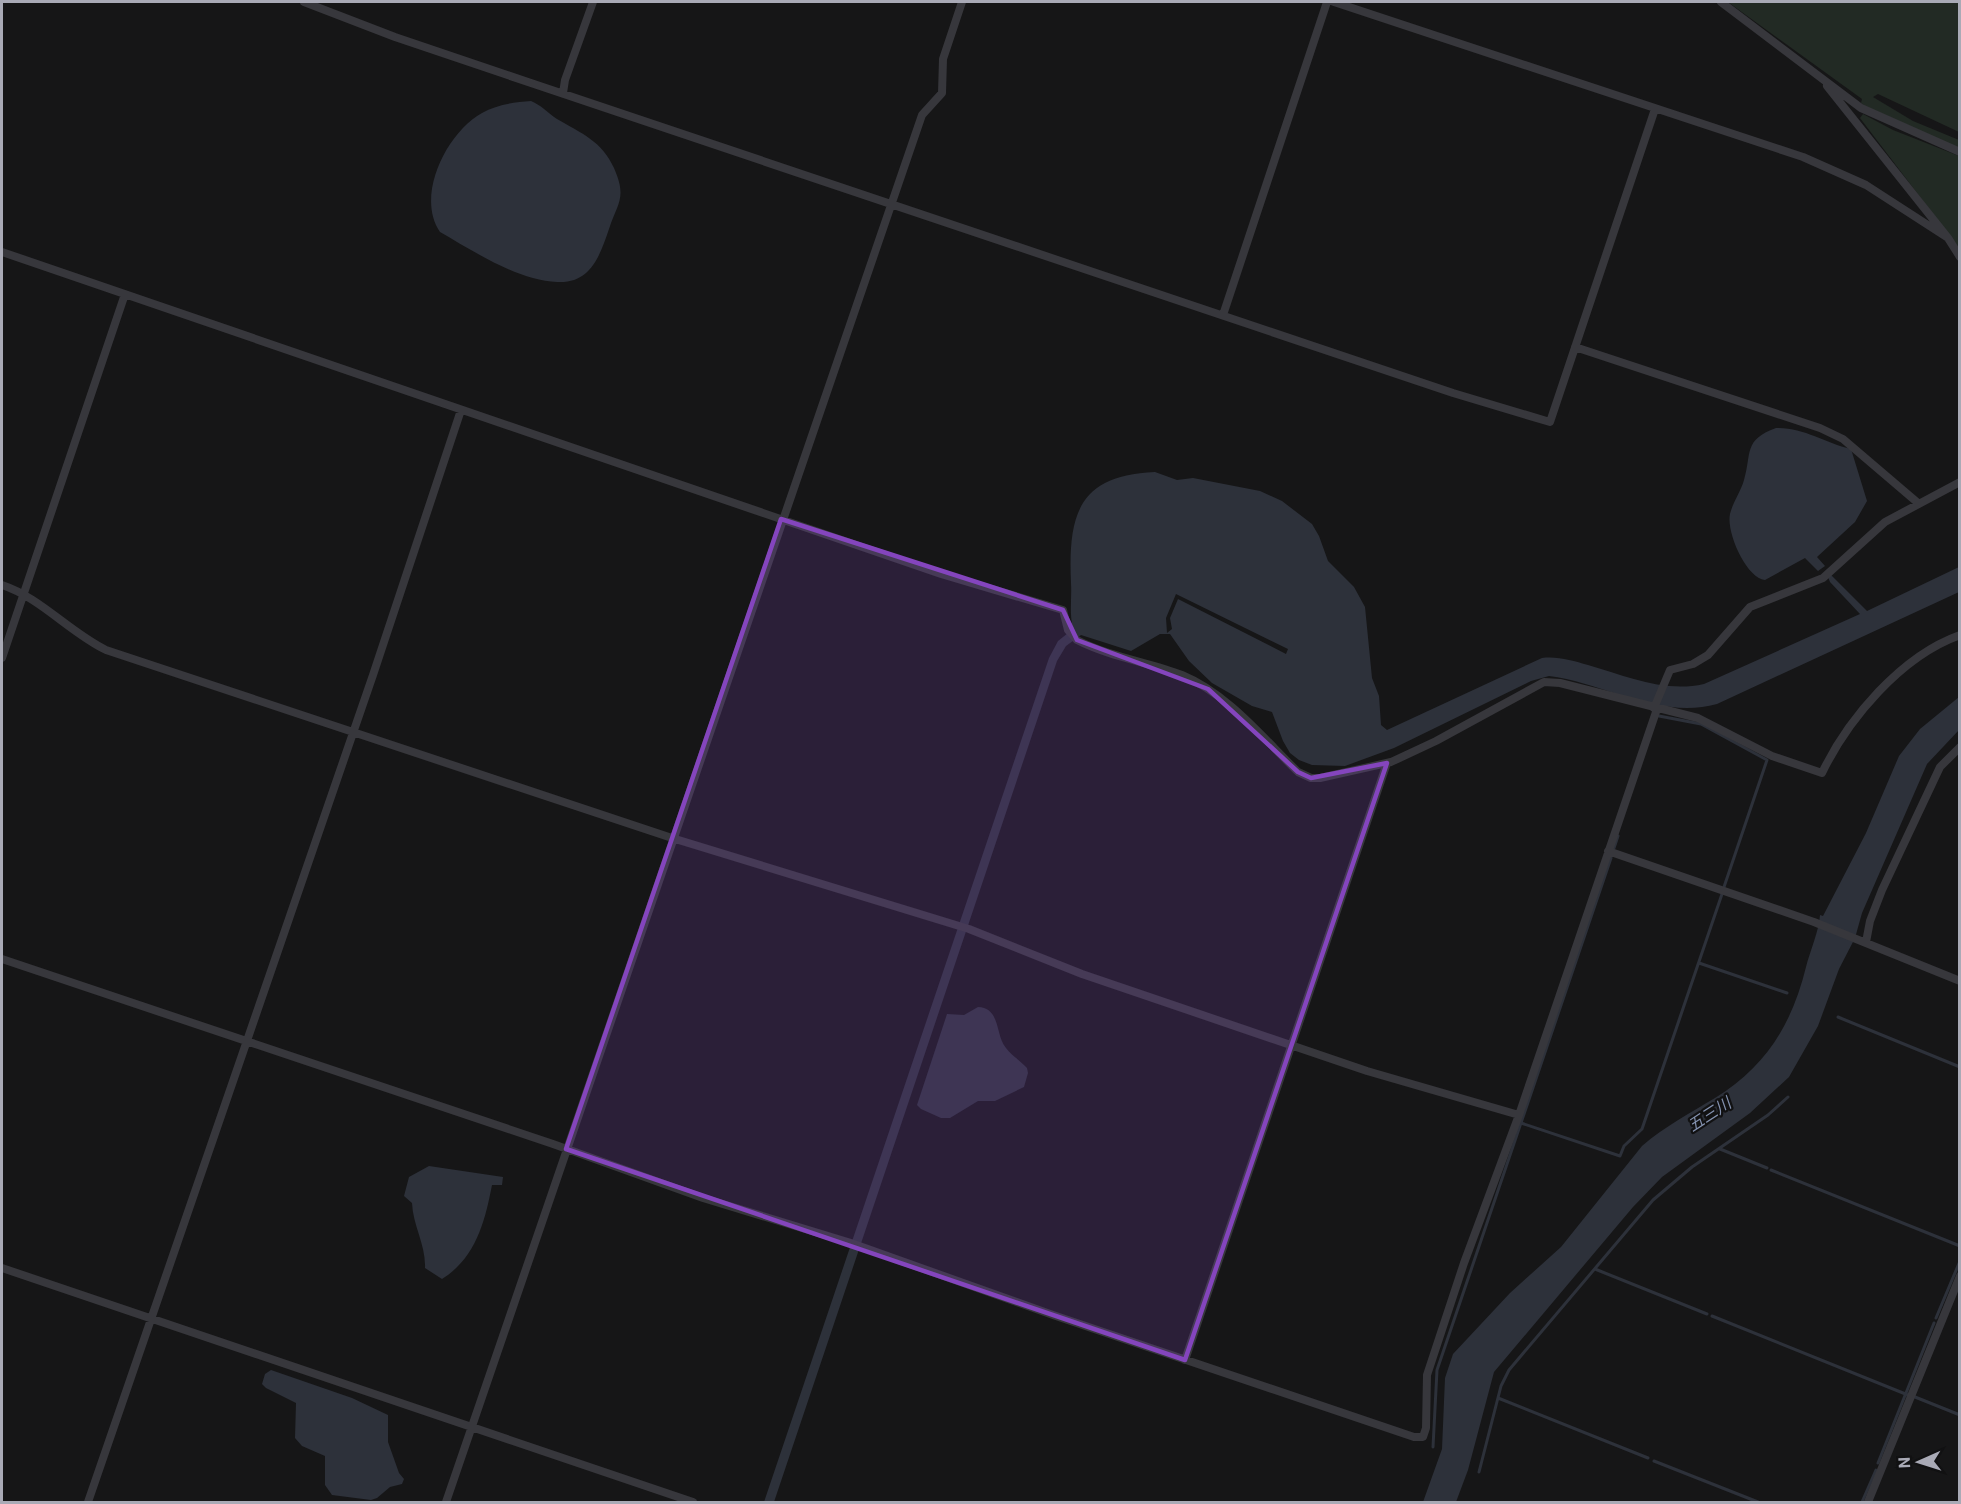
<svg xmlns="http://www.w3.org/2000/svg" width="1961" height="1504" font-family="Roboto,'Noto Sans JP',sans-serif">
  <rect width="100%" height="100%" fill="#161617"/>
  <path fill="#222a24" d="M1728 2H1959V132L1878 94 1873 97 1913 121 1959 140V148L1865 106 1861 103 1862 99Z
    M1863 114 1893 130 1959 156V248L1860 118Z"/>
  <path fill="#2d313a" d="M531 101C541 105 548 113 557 119 581 133 602 141 614 168 627 198 618 202 609 229 600 255 591 284 557 282 519 281 473 251 440 232 415 196 447 132 482 113 496 105 514 102 531 101Z
    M1776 428C1803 427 1825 443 1851 449L1867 501 1855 522 1817 557 1825 566 1818 571 1805 558 1765 580C1746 578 1726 532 1730 514 1733 502 1741 491 1744 480 1752 453 1743 440 1776 428Z
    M1155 472 1177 480 1193 478 1260 491 1282 501 1312 524 1319 536 1328 561 1354 587 1365 607 1372 678 1379 696 1381 725 1387 730 1542 658C1558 656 1573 661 1588 665 1626 676 1664 693 1704 684L1860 614 1830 582 1828 577 1831 575 1867 611 1959 567V592L1717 704C1660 720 1605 683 1549 676L1531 681 1394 748 1345 766 1312 765 1299 760 1290 753 1283 741 1272 712 1252 706 1212 683 1189 661 1170 634H1160L1131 651 1081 635 1066 646 1057 661 774 1502H764L1049 658 1058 641 1073 629C1069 612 1072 599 1071 583 1068 515 1078 475 1155 472Z
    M1959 697V730L1927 764 1862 913 1855 938 1839 969 1818 1026 1789 1077 1750 1113 1662 1177 1633 1207 1494 1372 1468 1470 1456 1502H1423L1442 1449 1445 1378 1453 1354 1510 1293 1561 1247 1642 1146C1664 1127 1690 1113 1715 1098 1766 1067 1792 1024 1806 967 1810 951 1819 931 1820 915L1823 916 1866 833 1899 756 1920 729Z
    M978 1007C1001 1008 995 1035 1006 1048 1012 1056 1021 1061 1027 1068L1028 1073 1024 1087 995 1101H978L950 1118H941L921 1109 917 1105 947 1014 964 1015Z
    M429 1166 503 1177 502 1185H492C485 1221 476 1258 442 1279L425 1268C426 1245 413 1226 412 1203L404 1196 409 1177Z
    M271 1370 352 1398 388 1415V1442L399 1473 404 1479 402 1484 390 1487 377 1498 371 1500 332 1495 325 1485V1456L302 1446 295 1438 296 1403 266 1388 262 1384 265 1374Z"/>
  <path fill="#161617" d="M1176 594 1288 649 1286 654 1178 599 1170 618 1172 629 1167 633 1166 618Z"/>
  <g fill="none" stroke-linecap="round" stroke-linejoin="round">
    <path stroke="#2d313a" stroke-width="3" d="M1659 716 1701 724 1767 760 1724 887
      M1614 848 1618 836
      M1699 963 1787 993
      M1838 1017 1960 1067
      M1521 1123 1620 1156 1624 1146 1642 1129 1722 894
      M1720 1149 1767 1168
      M1771 1170 1960 1246
      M1595 1269 1707 1314
      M1712 1316 1908 1395
      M1936 1318 1960 1261
      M1915 1397 1960 1415
      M1498 1398 1648 1458
      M1433 1447 1437 1370 1611 858
      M1654 1461 1758 1502
      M1878 1463 1934 1323
      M1479 1472 1501 1386 1509 1370 1653 1200 1692 1167 1768 1115 1788 1097
      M1862 1502 1876 1470"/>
    <path stroke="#37373c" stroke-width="8" d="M304 2 395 37 531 83 1453 393 1550 422 1655 109
      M1334 2 1803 157 1866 185 1948 238
      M1721 2 1861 108 1960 152
      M1827 86 1948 238 1960 257
      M563 93 565 80 593 2
      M2 252 941 574 1063 610 1068 630 1077 640C1110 657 1148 662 1182 675 1228 694 1263 738 1298 772L1311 778H1320L1391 762 1436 741 1544 682 1560 683 1698 718 1772 756 1822 773C1848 719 1901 656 1960 635
      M1223 315 1327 2
      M1575 347 1820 428 1843 439 1918 503
      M2 585C41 598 69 632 106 650L672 838 969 929 1082 974 1367 1071 1519 1115
      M2 658 125 294
      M1654 708 1670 670 1693 664 1708 655 1750 607 1823 578 1885 522 1960 482
      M1608 851 1814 922 1960 981
      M1866 942 1870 921 1882 890 1940 767 1960 747
      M2 959 553 1144 703 1198 851 1243 1053 1315 1414 1437H1423L1426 1428 1427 1375 1464 1263 1519 1115 1657 709
      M2 1268 693 1502
      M1185 1360 1387 763
      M88 1502 373 675 461 410
      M446 1502 922 115 942 93 943 59 962 2
      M1868 1502 1960 1276"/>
  </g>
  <path fill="#8445bd" fill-opacity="0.2" stroke="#8445bd" stroke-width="4.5" stroke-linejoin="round" d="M781 519 1063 610 1077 640 1208 689 1298 772 1311 778 1387 763 1185 1360 566 1149Z"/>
  <g text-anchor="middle" stroke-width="4.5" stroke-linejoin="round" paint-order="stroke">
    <g font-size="16" font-style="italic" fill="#8391ae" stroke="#111112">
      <text transform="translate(1709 1114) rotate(-33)" y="6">五三川</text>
    </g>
  </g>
  <rect width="1961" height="1504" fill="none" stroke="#a9aab6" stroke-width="6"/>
  <g transform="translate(1919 1462) rotate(267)" stroke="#111112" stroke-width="4.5" paint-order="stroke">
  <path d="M0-4.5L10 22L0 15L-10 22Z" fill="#a9aab6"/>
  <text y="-9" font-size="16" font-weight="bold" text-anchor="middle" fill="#a9aab6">N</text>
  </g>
</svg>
